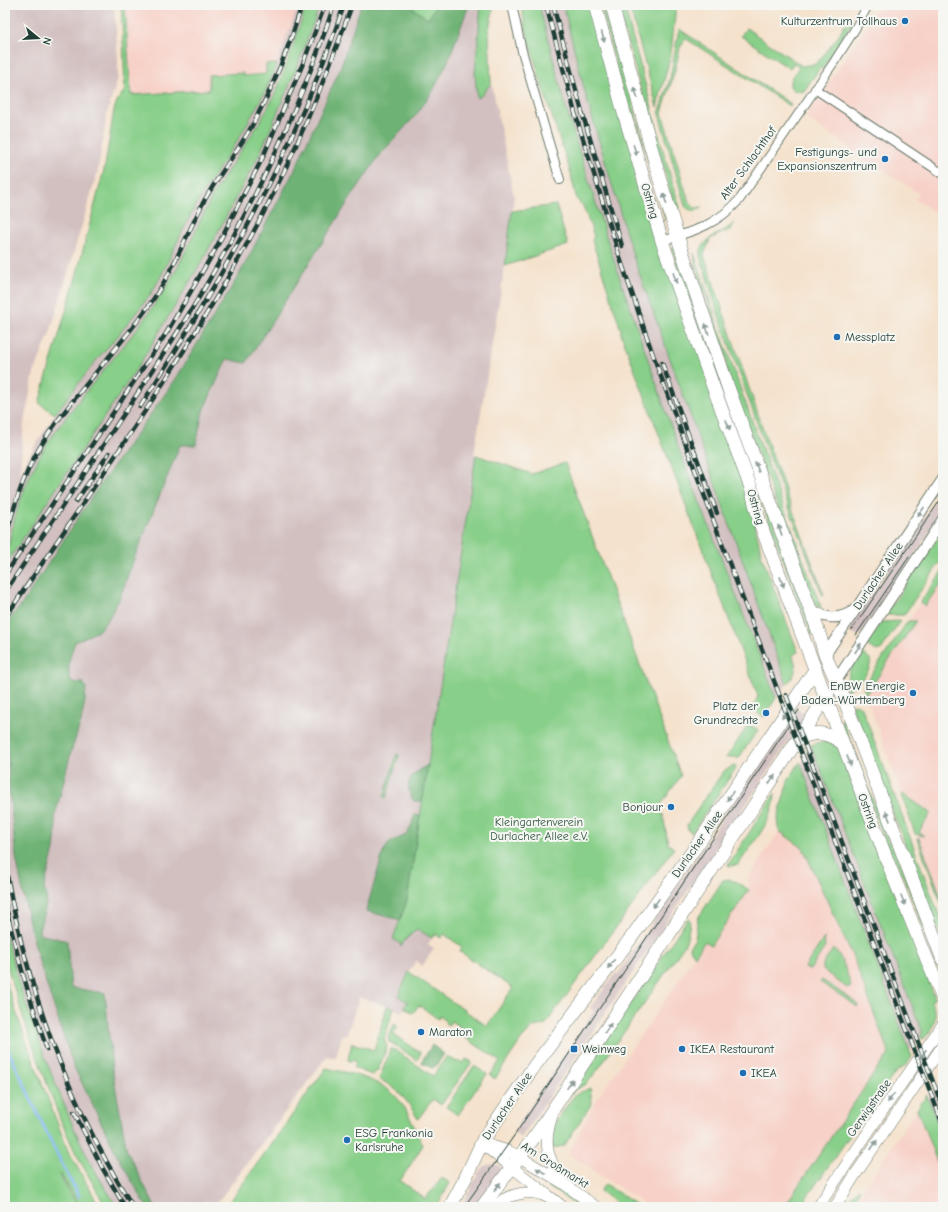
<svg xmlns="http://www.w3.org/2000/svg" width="948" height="1212" font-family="'Comic Neue',sans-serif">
  <rect width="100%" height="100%" fill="#f6f6f2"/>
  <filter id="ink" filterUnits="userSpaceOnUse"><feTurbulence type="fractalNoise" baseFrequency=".025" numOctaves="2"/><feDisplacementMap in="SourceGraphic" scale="8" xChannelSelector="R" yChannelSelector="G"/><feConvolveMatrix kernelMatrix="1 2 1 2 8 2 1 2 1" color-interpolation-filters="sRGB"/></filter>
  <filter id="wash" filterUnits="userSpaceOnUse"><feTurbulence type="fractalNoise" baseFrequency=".012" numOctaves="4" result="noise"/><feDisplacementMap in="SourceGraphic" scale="16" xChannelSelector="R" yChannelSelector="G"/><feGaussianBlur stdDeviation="0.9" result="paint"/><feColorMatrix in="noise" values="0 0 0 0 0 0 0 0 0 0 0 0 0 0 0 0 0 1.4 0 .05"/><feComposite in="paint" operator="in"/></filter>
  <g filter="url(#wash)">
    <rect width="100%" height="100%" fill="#f5e2cc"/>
    <path fill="#f7d1c7" d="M125 5H299L277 64H266V74L243 76V73L209 75V90L131 95Z
      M878 5H943V218L915 199 919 194 881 168 879 171 849 151 851 148 805 117 867 26Z
      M943 570V908L863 687Z
      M779 831 803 848 855 962 889 1054 875 1072 784 1207H649L568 1154 595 1102 695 956 705 941 711 945 749 890V877Z
      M917 1109 943 1178V1207H854L865 1186Z"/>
    <path fill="#d2bfc0" d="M5 5H114L118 60V78L107 113 98 170 59 303 50 333 34 373 24 423 19 481 28 457 55 414 98 358 117 337 150 295 160 278 190 216 208 185 238 140 266 90 299 5H307L273 96 255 130 214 194 180 264 163 292 144 320 66 417 48 442 31 476 15 516 9 541 6 563 141 362 204 258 260 153 295 72 320 5H361L340 69 295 169 239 275 175 380 97 489 57 550 55 555 53 556 20 607 14 613 5 627Z
      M469 5H489L487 39 491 80 514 197 505 266 474 454 476 455 422 802 441 938 435 934 428 944 434 949 422 966 416 961 409 972 398 996 408 1003 401 1012 394 1008 359 997 347 1035 342 1034 336 1058 327 1056 214 1207H155L127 1151 112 1068 105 993 71 989 67 941 39 935V931L47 896 44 888 54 850 56 830 55 816 71 752 81 722 68 673V666L75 642 98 631 107 621 119 600 132 564 180 445H196L203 411 227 359 246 363 348 202 379 156 416 115 433 91 448 61Z
      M539 5H563L587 100 633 256 787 684 776 698 680 452 615 264 568 115Z
      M943 490V512L861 634 856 635 853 633 851 631V626Z
      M5 685 9 790 16 857 29 923 39 961 73 1065 117 1155 147 1207H117L93 1168 76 1133 49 1068 19 984 7 941 5 932Z
      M796 709 802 711 805 717 521 1138 513 1132 594 1011 590 1008 616 973 618 974Z
      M812 748 922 1031 921 1037 910 1050 801 764Z
      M941 1080 943 1086V1137L929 1098Z
      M492 1164 497 1165 503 1169 476 1207H461L479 1172 484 1166Z"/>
    <path fill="#88cf89" stroke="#54865e" d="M121 5H125L131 95 209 90V75L243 73V76L266 74V64H277L266 90 238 140 208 185 190 216 160 278 150 295 117 337 98 358 55 414 39 403 76 277 105 166 114 110 117 101 125 90 123 39Z
      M307 5H320L295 72 260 153 204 258 141 362 6 564C10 524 26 475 49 441 84 389 129 345 163 292 183 262 196 227 213 195 232 161 257 131 274 96 287 67 296 35 307 5Z
      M408 5H437L428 19Z
      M481 5H494L489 30 491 83 482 95 477 98 475 73Z
      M521 5H539L568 115 615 264 680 452 776 698 764 717 756 712 753 708 758 696 621 334V330L592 240 594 236 583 206 577 200 570 171 544 92 527 35Z
      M563 5H590L743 481 753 515 762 557 798 652 793 655C797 670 797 672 787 684L633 256 587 100Z
      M600 5H603L611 38 622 62 666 221 636 119 624 96Z
      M617 5H624L666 161 680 208 676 210V212Z
      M629 5H676L671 54 657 107Z
      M853 21 822 69 820 68 804 91 802 92 793 90C785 82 794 75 799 67L793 63 790 69 741 36 746 28 802 66 816 64 838 37 844 25Z
      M679 29 791 104 790 106 685 38 680 48 675 70 662 113 689 202 695 208 702 207C698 212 690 212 685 206L659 114 670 79Z
      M556 205 568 245 505 266 512 211Z
      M735 222 731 229 710 239 704 255 766 438 824 595 823 596 768 454 717 310 700 256C701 236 724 234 735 222Z
      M673 247 676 248 814 633 812 636 716 381 672 249Z
      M694 253C733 373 778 492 822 610L814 604 727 371 725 354 695 263Z
      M476 455 532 474 565 463 681 776 657 810 663 814 668 844 674 848 545 1025 533 1027 521 1040 495 1079 490 1075 500 1061 464 1037 467 1032 451 1021 448 1026 445 1023 446 1021 440 1016 438 1019 419 1005 413 1013 404 1007 408 1002 398 996 409 972 487 1026 513 988 459 951 462 947 444 934 441 938 435 934 432 938 417 929 406 939 401 946 399 942 393 939 407 900Z
      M943 530V558L904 615H885Z
      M943 570V580L925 606 920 603Z
      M900 621 881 650C875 652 871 648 865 644L881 622Z
      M908 621H916L866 694 863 687Z
      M861 651 870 659C873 672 857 684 847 691 845 673 852 666 861 651Z
      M854 704 858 705 862 708 943 926V942L851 705Z
      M842 719 885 832 901 863 943 972V980L909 890 897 864 886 844 840 722Z
      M749 724 758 730 738 759 736 757 726 758Z
      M828 740 831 741 839 749 935 998 931 1002C938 1015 936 1021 929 1033 926 1036 926 1038 922 1039L921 1037 922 1031 812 748 811 745 820 742H826Z
      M397 754 399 755 386 798 384 797Z
      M800 762 912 1057 905 1066 896 1072 865 1114 800 1207H784L875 1072 889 1054 855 962 803 848 779 831 778 817 788 781Z
      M735 766 736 768 692 833 688 830 687 825 723 772 731 767Z
      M775 793C774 820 753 843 738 865L730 866 728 865Z
      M903 794 931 813 919 832 924 836 915 834 902 795Z
      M917 838H919L943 902V908Z
      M728 879 737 882 749 890 711 945 705 941 695 956 689 947 695 939 698 918 723 880Z
      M688 918 690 920 688 935 684 946 597 1071 586 1084 575 1090 566 1099Z
      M5 932 19 984 49 1068 76 1133 93 1168 117 1207H106L76 1154 60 1119 29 1035 5 960Z
      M824 938 825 947 810 970 805 967Z
      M833 949C842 954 848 977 851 986L847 988 823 970V964Z
      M5 979 26 1041 68 1151 100 1207H81L61 1175 59 1174 79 1207H5Z
      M822 980 857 1003 858 1007 820 982Z
      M387 1006 394 1008 384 1039 387 1047 378 1070 372 1075 354 1068 353 1067 356 1065 354 1060 349 1061 348 1059 352 1043 374 1050Z
      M394 1024 398 1027 393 1034 421 1053 417 1060 390 1042 389 1038Z
      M391 1049 395 1050 433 1076 447 1056 457 1062 458 1061 463 1063 466 1059 472 1062 441 1105 433 1099 418 1119C406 1099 400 1090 379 1079Z
      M474 1066 487 1074 458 1115 446 1107Z
      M326 1068C353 1074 386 1080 402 1104 411 1117 416 1132 423 1145L400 1181 425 1199 442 1178 450 1183 436 1207H226Z
      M590 1088 592 1103 564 1146 552 1148V1139L554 1125 572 1098 577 1094Z
      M927 1095 943 1137V1178L917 1109Z
      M531 1170 583 1207H578L529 1173Z
      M605 1184 640 1207H621L600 1191Z
      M859 1188 860 1189 850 1207H845L851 1196Z"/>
    <path fill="#6eb275" stroke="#467854" d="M361 5H408L428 19 437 5H469L448 61 433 91 416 115 379 156 348 202 246 363 227 359 203 411 196 445H180L132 564 119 600 107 621 98 631 75 642C70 656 66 667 71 682L83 683 86 687 85 701 81 722 71 752 55 816 56 830 54 850 44 888 47 896 46 904 39 931V934L67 941 71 988 105 993 112 1068 127 1151 155 1207H147L117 1155 73 1065 39 961 29 923 16 857 9 790 5 685V627L14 613 20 607 53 556 55 555 57 550 97 489 175 380 239 275 295 169 340 69Z
      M428 765 422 802 414 801C402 783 411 773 428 765Z
      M415 815H420L407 900 400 920 366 911 383 853C390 838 394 842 405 835 411 831 412 821 415 815Z
      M432 1045 444 1054 437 1065 432 1068 421 1062Z"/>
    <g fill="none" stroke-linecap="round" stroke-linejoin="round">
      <path stroke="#89baf5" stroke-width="3" d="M5 1043C29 1094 51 1146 79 1196"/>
    </g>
  </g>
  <g filter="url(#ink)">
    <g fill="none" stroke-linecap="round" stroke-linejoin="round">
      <g stroke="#6a7769" stroke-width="10">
        <path id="minor" d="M512 5 522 51 560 180
          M815 89 943 174
          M662 241C694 231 717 225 740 199L834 62 855 29 868 5"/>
      </g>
      <g stroke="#6a7769" stroke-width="12">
        <path id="tertiary" d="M809 606C821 619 838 621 853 611
          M825 655 943 479
          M836 681 943 519"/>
      </g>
      <g stroke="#6a7769" stroke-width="12">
        <path id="secondary" d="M553 1112C548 1128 544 1144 551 1160 554 1168 559 1175 563 1183
          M482 1143 508 1151 520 1157 563 1183 596 1207
          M486 1147 563 1207
          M496 1207C506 1193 532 1189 547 1197
          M818 1207 881 1113 943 1024
          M835 1207 853 1178 943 1045"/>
      </g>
      <g stroke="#6a7769" stroke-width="14">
        <path id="primary" d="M595 5 624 113 662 241 714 389 751 488 760 523 888 863 943 999
          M612 5 660 180 688 270 729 390 819 633 825 655 843 696 943 960
          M800 738C816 731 828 732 842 743
          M450 1207 465 1179 483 1140 535 1065 631 938 697 845 815 670
          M482 1207 538 1132 828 694"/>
      </g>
      <use href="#minor" stroke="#fff" stroke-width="8"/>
      <use href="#tertiary" stroke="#fff" stroke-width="10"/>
      <use href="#secondary" stroke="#fff" stroke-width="11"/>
      <use href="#primary" stroke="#fff" stroke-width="13"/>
      <path stroke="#1f3d34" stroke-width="1" d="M851 631 943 496
        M856 635 909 557
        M464 1207 516 1133 799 710"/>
      <g stroke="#1f3d34" stroke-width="4.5">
        <path id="rail" d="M546 5 575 113 621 261 652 352 725 552 943 1125
          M553 5 582 112 622 246
          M662 363 717 513
          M140 407C222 279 296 149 344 5
          M76 501 109 453
          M6 537C13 509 21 482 35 456 48 432 64 412 81 391 104 362 129 334 150 304 172 273 186 236 203 203 218 175 239 150 254 122 274 85 290 45 302 5
          M5 575 167 332 215 250 262 159 304 61 325 5
          M5 592C34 549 63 505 92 462 129 406 167 351 201 294 254 203 301 106 334 5
          M5 618C94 486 189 355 263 214 298 147 326 77 352 5
          M786 695 943 1108
          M5 865C26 988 67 1101 133 1207
          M5 903C16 953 30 1001 47 1049
          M74 1112 103 1169 125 1207"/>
      </g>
      <use href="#rail" stroke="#f6f6f2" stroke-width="3" stroke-dasharray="9" stroke-linecap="butt"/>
    </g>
    <defs><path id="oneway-solid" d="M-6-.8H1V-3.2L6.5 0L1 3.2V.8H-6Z"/></defs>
    <g fill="#8f9e9a">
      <use href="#oneway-solid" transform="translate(603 37) rotate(75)"/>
      <use href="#oneway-solid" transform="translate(636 93) rotate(-105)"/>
      <use href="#oneway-solid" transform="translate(635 150) rotate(73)"/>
      <use href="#oneway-solid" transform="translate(665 199) rotate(-107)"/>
      <use href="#oneway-solid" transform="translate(675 278) rotate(71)"/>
      <use href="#oneway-solid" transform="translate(707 329) rotate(-108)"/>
      <use href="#oneway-solid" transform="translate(728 425) rotate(69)"/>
      <use href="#oneway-solid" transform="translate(757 467) rotate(-110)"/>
      <use href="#oneway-solid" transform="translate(921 512) rotate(124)"/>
      <use href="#oneway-solid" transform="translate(780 530) rotate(-110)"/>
      <use href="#oneway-solid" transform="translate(782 582) rotate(70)"/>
      <use href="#oneway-solid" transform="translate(858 648) rotate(-57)"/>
      <use href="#oneway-solid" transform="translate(785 714) rotate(124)"/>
      <use href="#oneway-solid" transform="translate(849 761) rotate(69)"/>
      <use href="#oneway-solid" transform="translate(772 779) rotate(-56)"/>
      <use href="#oneway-solid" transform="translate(730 796) rotate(124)"/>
      <use href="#oneway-solid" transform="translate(888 816) rotate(-111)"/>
      <use href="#oneway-solid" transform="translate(903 900) rotate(68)"/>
      <use href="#oneway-solid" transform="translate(656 903) rotate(125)"/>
      <use href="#oneway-solid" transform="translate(611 964) rotate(127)"/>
      <use href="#oneway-solid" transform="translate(608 1028) rotate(-56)"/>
      <use href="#oneway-solid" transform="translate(923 1054) rotate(125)"/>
      <use href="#oneway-solid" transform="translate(570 1084) rotate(-55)"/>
      <use href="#oneway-solid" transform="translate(891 1098) rotate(126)"/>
      <use href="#oneway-solid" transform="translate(874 1145) rotate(-56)"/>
      <use href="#oneway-solid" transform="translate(541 1171) rotate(-151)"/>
      <use href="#oneway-solid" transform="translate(497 1187) rotate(-53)"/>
    </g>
  </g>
  <g fill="#1f6fb2" stroke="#f6f6f2" stroke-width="1.5">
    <circle cx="905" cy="21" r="4"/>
    <circle cx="885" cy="159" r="4"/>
    <circle cx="837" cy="337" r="4"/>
    <circle cx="913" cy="693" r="4"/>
    <circle cx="766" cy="713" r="4"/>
    <circle cx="671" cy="807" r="4"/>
    <circle cx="421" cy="1032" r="4"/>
    <rect x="570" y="1045" width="8" height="8" rx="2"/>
    <circle cx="682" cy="1049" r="4"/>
    <circle cx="743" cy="1073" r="4"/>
    <circle cx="347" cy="1140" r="4"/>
  </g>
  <g text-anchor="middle" stroke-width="4" stroke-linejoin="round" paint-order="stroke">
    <g font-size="12" fill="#1f3d34" stroke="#f6f6f2" text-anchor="start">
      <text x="897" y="25" text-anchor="end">Kulturzentrum Tollhaus</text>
      <text x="877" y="156" text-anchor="end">Festigungs- und<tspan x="877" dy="14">Expansionszentrum</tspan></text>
      <text x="845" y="341">Messplatz</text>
      <text x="905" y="690" text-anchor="end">EnBW Energie<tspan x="905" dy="14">Baden-Württemberg</tspan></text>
      <text x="758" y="710" text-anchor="end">Platz der<tspan x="758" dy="14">Grundrechte</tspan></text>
      <text x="663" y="811" text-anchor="end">Bonjour</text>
      <text x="429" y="1036">Maraton</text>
      <text x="582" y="1053">Weinweg</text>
      <text x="690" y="1053">IKEA Restaurant</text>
      <text x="751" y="1077">IKEA</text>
      <text x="355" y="1137">ESG Frankonia<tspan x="355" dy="14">Karlsruhe</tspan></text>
    </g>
    <g font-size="12" fill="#1f3d34" stroke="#f6f6f2">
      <text transform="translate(748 163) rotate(-54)" y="4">Alter Schlachthof</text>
      <text transform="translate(650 201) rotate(74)" y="4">Ostring</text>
      <text transform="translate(756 507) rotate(74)" y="4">Ostring</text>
      <text transform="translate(878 576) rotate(-56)" y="4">Durlacher Allee</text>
      <text transform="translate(868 811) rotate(69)" y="4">Ostring</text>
      <text transform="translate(697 844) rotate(-55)" y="4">Durlacher Allee</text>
      <text transform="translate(507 1106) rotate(-56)" y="4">Durlacher Allee</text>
      <text transform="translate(869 1108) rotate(-55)" y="4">Gerwigstraße</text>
      <text transform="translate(555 1165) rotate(32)" y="4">Am Großmarkt</text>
    </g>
    <g font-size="12" fill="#345a45" stroke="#f6f6f2">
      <text x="539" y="826">Kleingartenverein<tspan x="539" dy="14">Durlacher Allee e.V.</tspan></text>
    </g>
  </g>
  <rect width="948" height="1212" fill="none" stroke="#f6f6f2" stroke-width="20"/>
  <g transform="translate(38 38) rotate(108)" stroke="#f6f6f2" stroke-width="3" paint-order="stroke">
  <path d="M0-3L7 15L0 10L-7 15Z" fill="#1f3d34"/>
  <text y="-6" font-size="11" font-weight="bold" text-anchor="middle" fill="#1f3d34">N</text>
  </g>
</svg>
